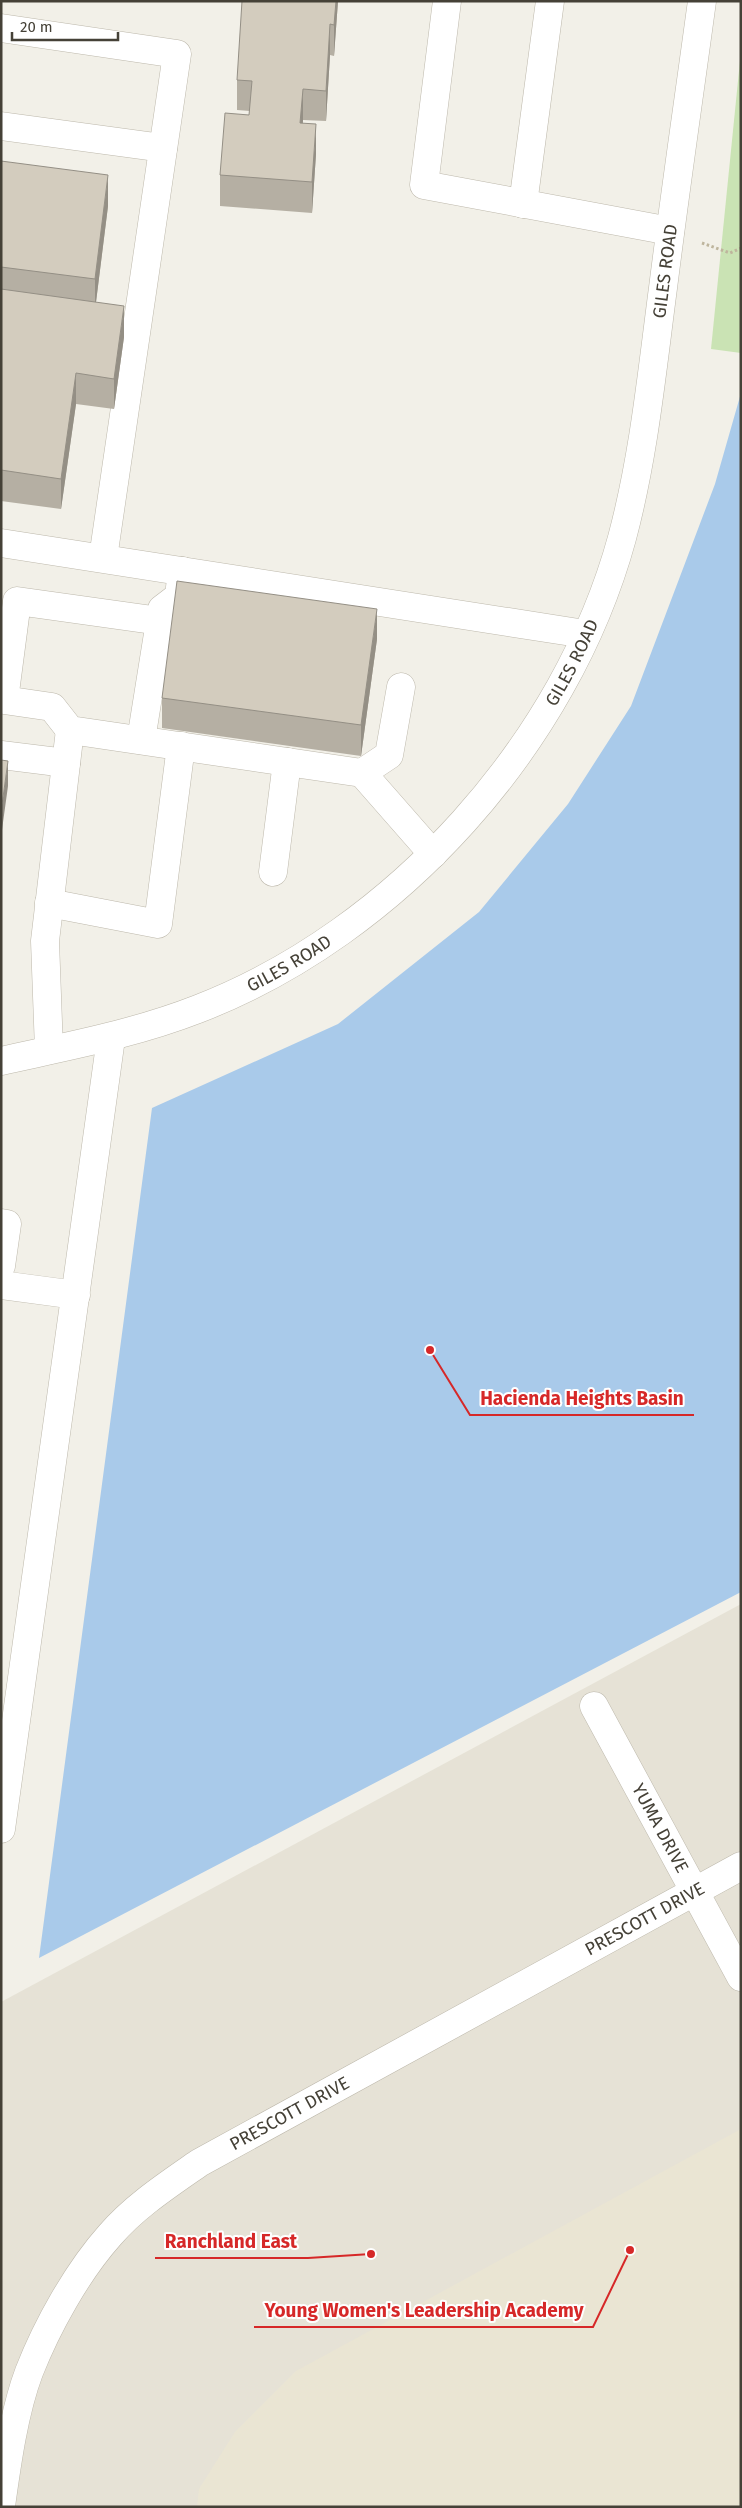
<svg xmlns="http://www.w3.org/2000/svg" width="742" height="2508" font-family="'Fira Sans',sans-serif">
  <rect width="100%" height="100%" fill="#f2f0e8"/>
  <path fill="#e6e2d6" d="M741 1604V2507H1V2002Z"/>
  <path fill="#eae5d3" d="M741 2129V2507H197L199 2489 235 2432 296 2371Z"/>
  <path fill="#cae3b4" d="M741 51V353L711 349Z"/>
  <path fill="#a9caea" d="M741 393V1592L39 1958 152 1108 338 1024 479 912 568 804 631 706 715 484Z"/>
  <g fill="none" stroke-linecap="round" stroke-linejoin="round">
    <g stroke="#bdb8ab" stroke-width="29">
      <g id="minor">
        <path d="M447 1 424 185 670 231"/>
        <path d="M1 28 177 54 103 558"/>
        <path d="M1 126 163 148"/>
        <path d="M523 204 550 1"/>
        <path d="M1 543 585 634"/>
        <path d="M160 621 17 601 4 700 52 707 70 730 362 773 433 854"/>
        <path d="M141 740 162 609 179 596 182 571"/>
        <path d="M1 755 66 763"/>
        <path d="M362 773 389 755 401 687"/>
        <path d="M273 872 287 762"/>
        <path d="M49 903 158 924 181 746"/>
        <path d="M49 1050 45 941 70 730"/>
        <path id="s1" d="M1 1061C68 1046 134 1034 198 1009 397 932 566 743 622 538 644 456 652 371 663 288 675 192 689 97 702 1"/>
        <path d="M1 1223 7 1224 1 1266"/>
        <path d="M1 1285 76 1295"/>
        <path id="s2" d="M594 1706 741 1977"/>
        <path d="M1 1829 111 1038"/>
        <path id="s3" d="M1 2506C7 2463 14 2412 29 2372 47 2326 77 2272 110 2235 135 2206 169 2184 199 2163L741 1866"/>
      </g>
    </g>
    <path stroke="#beb59d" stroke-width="3" stroke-dasharray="2.5 2.5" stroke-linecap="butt" d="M702 243 730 253 741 248"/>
    <use href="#minor" stroke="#fff" stroke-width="28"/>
  </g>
  <path fill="#b5afa3" d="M338 1 334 56 330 55 326 121 303 120V123L316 154 312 213 220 206V175L249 115 250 111 237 110V80Z
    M1 161 108 206 96 302 124 337 114 409 76 404 61 509 1 501Z
    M377 639 361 756 162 728V698Z"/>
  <path fill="#948f85" d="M336 1H338L334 56V25Z
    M330 24V55L326 121V91Z
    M303 89V120L300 153V123Z
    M316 124V154L312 213V182Z
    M108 175V206L95 310V279Z
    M124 306V337L114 409V379Z
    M76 373V404L61 509V479Z
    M377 609V639L361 756V725Z
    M8 761V786L1 837V812Z"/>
  <path fill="#d3ccbe" stroke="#948f85" d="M242 1H336L334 25 330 24 326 91 303 89 300 123 316 124 312 182 220 175 225 113 249 115 252 81 237 80Z
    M1 161 108 175 95 279 1 267Z
    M1 289 124 306 114 379 76 373 61 479 1 470Z
    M177 581 377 609 361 725 162 698Z
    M1 760 8 761 1 812Z"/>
  <g text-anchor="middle" stroke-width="4" stroke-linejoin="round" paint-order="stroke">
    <g font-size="18" fill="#454137" stroke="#fff">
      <text dy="6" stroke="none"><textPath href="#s1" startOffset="1130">GILES ROAD</textPath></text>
      <text dy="6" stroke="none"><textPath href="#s1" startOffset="725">GILES ROAD</textPath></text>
      <text dy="6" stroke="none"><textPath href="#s1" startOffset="306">GILES ROAD</textPath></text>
      <text dy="6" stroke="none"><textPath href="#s2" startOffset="139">YUMA DRIVE</textPath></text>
      <text dy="6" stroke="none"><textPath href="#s3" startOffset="920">PRESCOTT DRIVE</textPath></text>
      <text dy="6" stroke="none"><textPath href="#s3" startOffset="515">PRESCOTT DRIVE</textPath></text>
    </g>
  </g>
  <path fill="none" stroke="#d62828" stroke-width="2" d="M430 1350L470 1415H694M371 2254L308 2258H155M630 2250L593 2327H254"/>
  <g fill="#d62828" stroke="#fff" stroke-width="2">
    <circle cx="430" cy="1350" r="5"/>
    <circle cx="371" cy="2254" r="5"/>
    <circle cx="630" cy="2250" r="5"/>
  </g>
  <g font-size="19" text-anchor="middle" font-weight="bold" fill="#d62828" stroke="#fff" stroke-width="4" stroke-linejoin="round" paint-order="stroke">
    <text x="582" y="1405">Hacienda Heights Basin</text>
    <text x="231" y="2248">Ranchland East</text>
    <text x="424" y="2317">Young Women's Leadership Academy</text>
  </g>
  <rect width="742" height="2508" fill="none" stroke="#454137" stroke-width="5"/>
  <path d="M12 32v8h106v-8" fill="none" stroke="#454137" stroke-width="2.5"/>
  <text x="20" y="32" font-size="15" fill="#454137" stroke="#ffffff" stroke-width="4" paint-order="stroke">20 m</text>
</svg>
